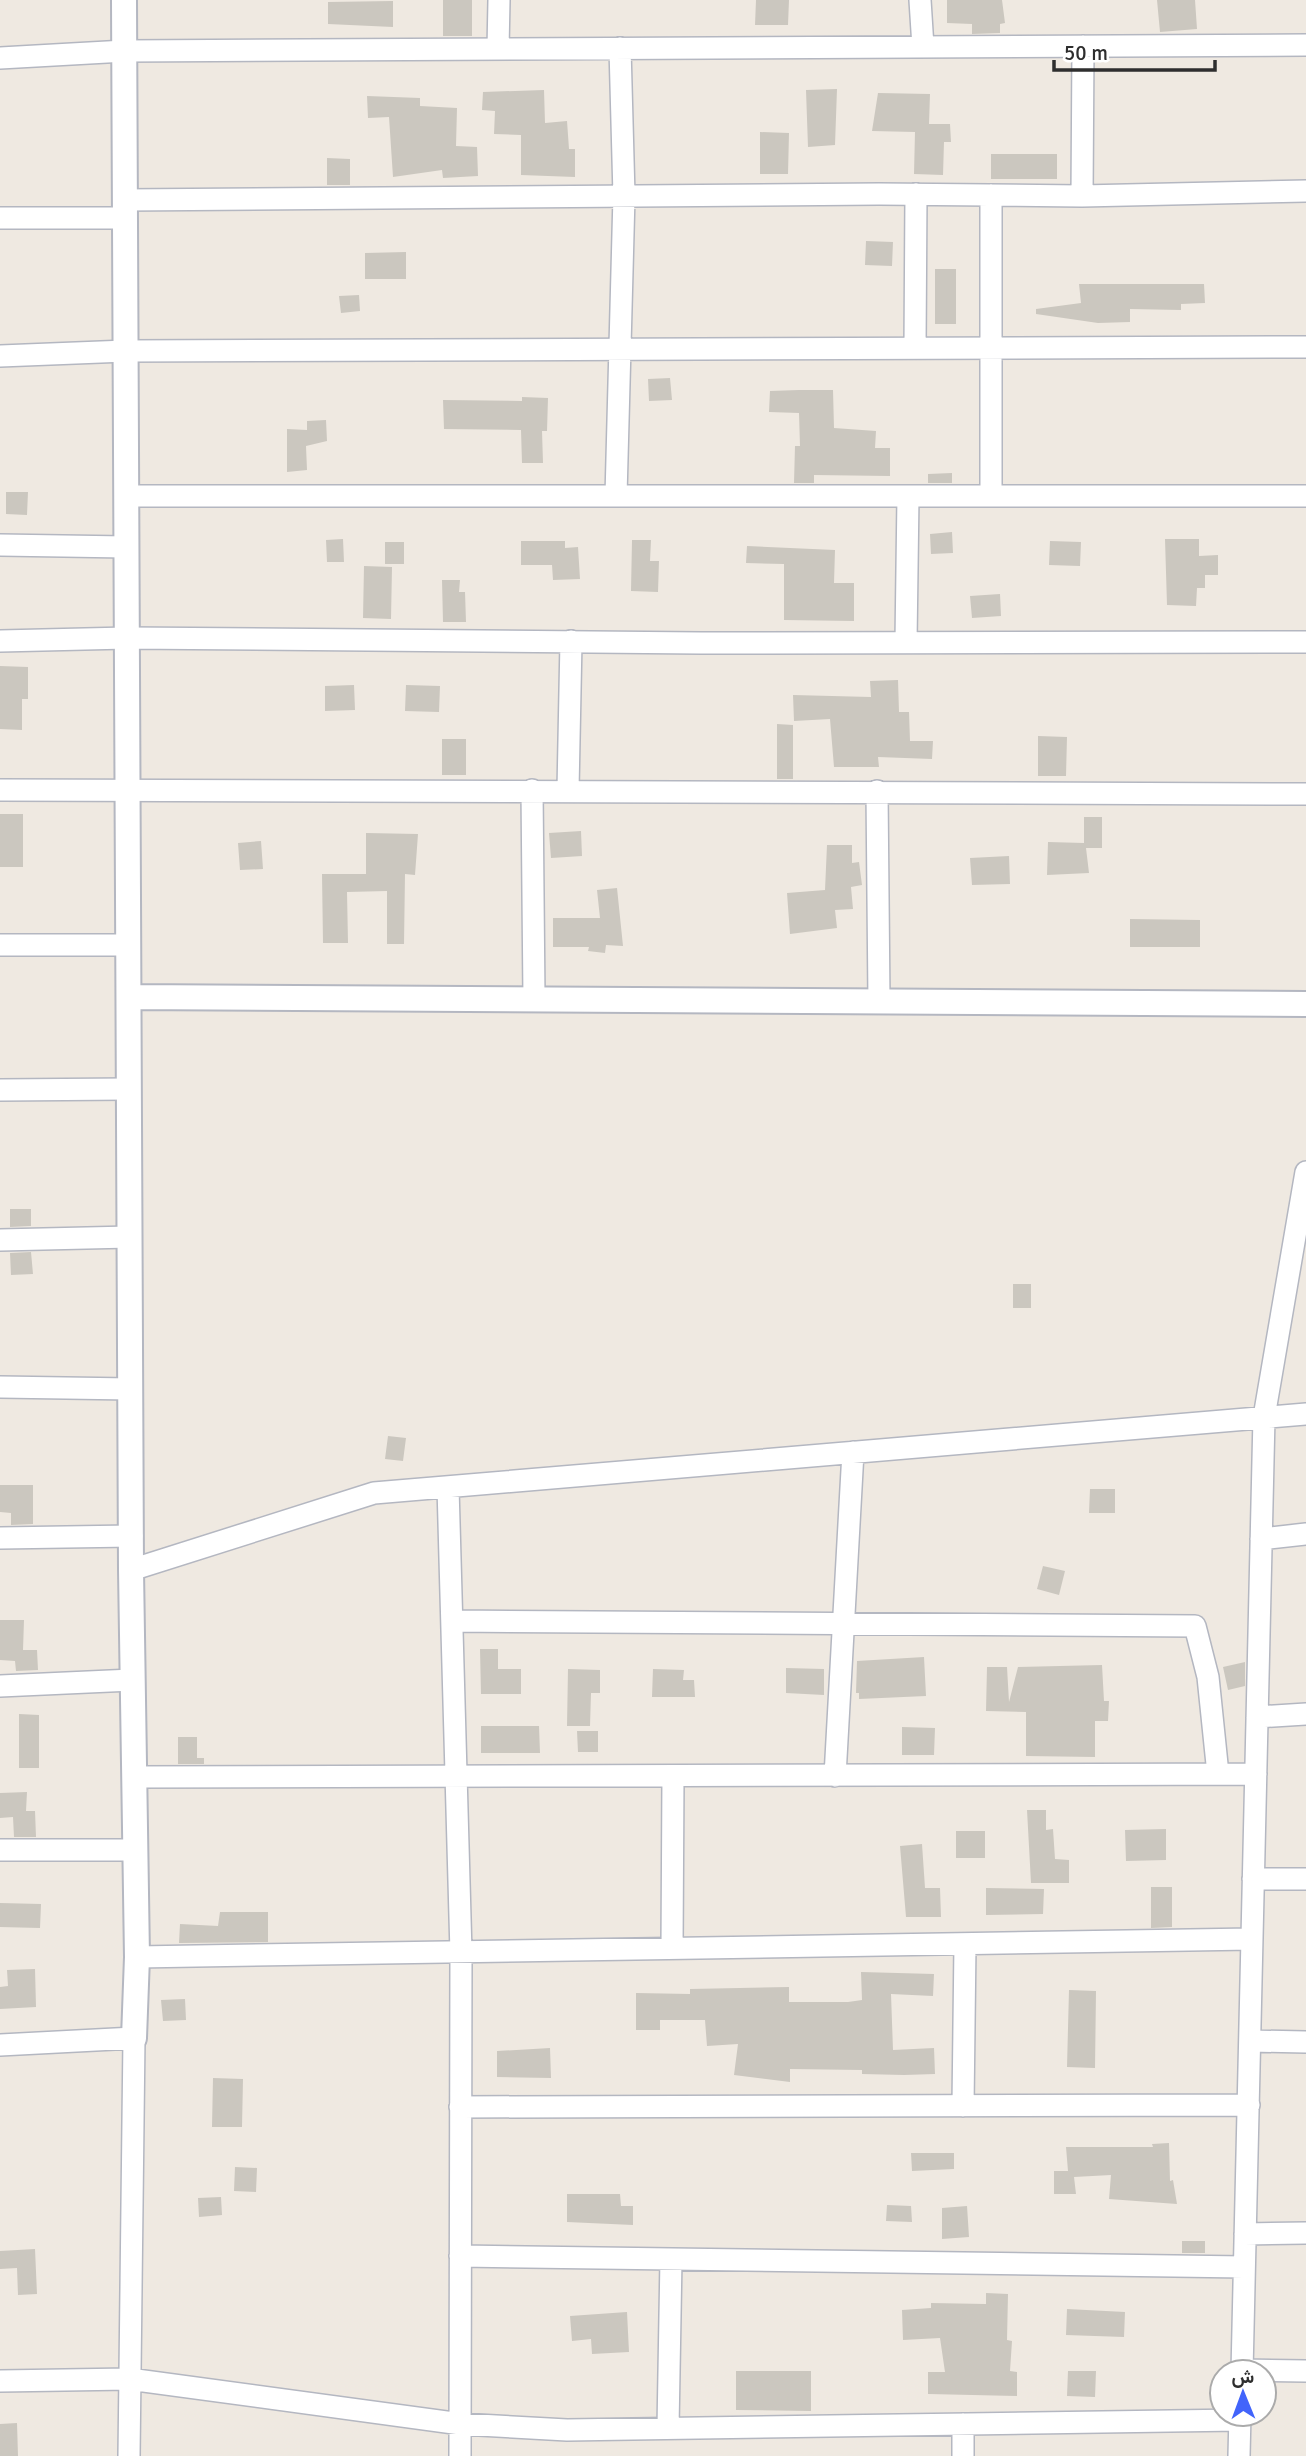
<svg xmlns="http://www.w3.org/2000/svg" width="1306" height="2456" font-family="Signika,Vazirmatn,sans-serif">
  <rect width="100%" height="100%" fill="#efe9e1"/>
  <path fill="#cbc7bf" d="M443 0H472V36H443Z
    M756 0H789L788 25H755Z
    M947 0H1002L1005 23 1000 24V33L972 34V24L947 23Z
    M1157 0H1195L1197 29 1160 32Z
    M393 1V27L328 24V2Z
    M837 89 835 145 808 147 806 90Z
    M544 90 545 123 567 121 569 149H575V177L521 175V135L494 134 495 111 482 110 483 92Z
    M878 93 930 94 929 124H950L951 142H944L943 175 914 174 915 132 872 131Z
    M367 96 420 98V106L457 108 456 146 477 147 478 176 443 178 442 170 393 177 389 117 368 118Z
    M760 132 789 133 788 174H760Z
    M991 154H1057V179H991Z
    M327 158 350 159V185H327Z
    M866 241 893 242 892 266 865 265Z
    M406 252V279H365V253Z
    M935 269H956V324H935Z
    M1079 284H1204L1205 303 1181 304V310L1130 309V322L1098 323 1036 314V309L1081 303Z
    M359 295 360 311 341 313 339 296Z
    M670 378 672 400 649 401 648 379Z
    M799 390H833L834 428 876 431 875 448H890V476L814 475V483H794L795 446H800L799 413 769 412 770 391Z
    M522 397 548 398 547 431H542L543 463H522L521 430 444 429 443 400 522 401Z
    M326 420 327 441 306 446 307 470 287 472V429L307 430V421Z
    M952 473V483H928V474Z
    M6 492H28L27 515 6 514Z
    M952 532 953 553 931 554 930 534Z
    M343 539 344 562H327L326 540Z
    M1165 539H1199V556L1218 555V575H1205V588H1197L1196 606 1167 605Z
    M632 540H651L650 561H659L658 592 631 591Z
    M521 541H565V548L578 547 580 579 553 580 552 565H521Z
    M1050 541 1081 542 1080 566 1049 565Z
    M385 542H404V564H385Z
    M747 546 835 550 834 583H854V621L784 620V564L746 563Z
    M364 566 392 567 391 619 363 618Z
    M442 580H460L459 592H465L466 622H443Z
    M1000 594 1001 616 972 618 970 596Z
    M0 666 28 667V699H22V730L0 729Z
    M898 680 899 712H909L910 741H933L932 759 878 757 879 767H834L830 719 794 721 793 695 871 697 870 681Z
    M354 685 355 710 325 711V686Z
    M406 685 440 686 439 712 405 711Z
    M777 724 793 725V779H777Z
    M1038 736 1067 737 1066 776H1038Z
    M442 739H466V775H442Z
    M0 814H23V867H0Z
    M1084 817H1102V848H1086L1089 873 1047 875 1048 842 1084 843Z
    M581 831 582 856 551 858 549 833Z
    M366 833 418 834 415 875 405 874 404 944H387V891L347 892 348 943H323L322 874H366Z
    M261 841 263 869 240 870 238 843Z
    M827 845H852V863L859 862 862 885 851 887 853 909 835 910 837 928 790 934 787 893 825 890Z
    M1009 856 1010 884 972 885 970 858Z
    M617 888 623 946 606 945 605 953 588 951 589 947H553V918H600L597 890Z
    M1130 919 1200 920V947H1130Z
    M10 1209H31V1226L10 1227Z
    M31 1252 33 1274 11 1275 10 1253Z
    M1013 1284H1031V1308H1013Z
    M388 1436 406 1438 403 1461 385 1459Z
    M0 1485H33V1524L11 1525V1513L0 1512Z
    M1090 1489H1115V1513H1089Z
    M1043 1566 1065 1571 1059 1595 1037 1589Z
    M0 1620H24L23 1650H37L38 1670 16 1671 15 1661 0 1660Z
    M480 1649H498V1669H521V1694H481Z
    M924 1657 926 1696 859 1699V1693H856L857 1661Z
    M1245 1662V1686L1228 1690 1223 1667Z
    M1102 1665 1104 1701H1109L1108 1721H1095V1757L1026 1756V1712L986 1711 987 1667H1007L1009 1702 1018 1667Z
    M786 1668 824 1669V1695L786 1693Z
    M568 1669 600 1670V1693H591L590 1726H567Z
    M653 1669 684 1670 683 1680H694L695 1697H652Z
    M19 1714 39 1715V1768H19Z
    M481 1726H539L540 1753H481Z
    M902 1727 935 1728 934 1755H902Z
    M577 1731H598V1752H578Z
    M178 1737H197V1758H204V1764H178Z
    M27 1792 26 1811H35L36 1837H14L13 1817 0 1818V1793Z
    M1027 1810H1046V1830L1053 1829 1055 1859 1069 1860V1883H1031Z
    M1166 1829V1860L1126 1861 1125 1830Z
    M956 1831H985V1858H956Z
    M922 1844 925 1888H940L941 1917H906L900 1846Z
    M1151 1887H1172V1927L1151 1928Z
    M986 1888 1044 1889 1043 1914 986 1915Z
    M0 1903 41 1904 40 1928 0 1927Z
    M220 1912H268V1942L179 1943 180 1924 218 1926Z
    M35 1969 36 2007 0 2009V1987L8 1986 7 1970Z
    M861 1972 934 1974 933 1996 891 1994 893 2050 934 2048 935 2074 904 2075 862 2074V2070L790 2069V2082L734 2075 738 2044 707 2046 705 2020H660V2030H636V1993L690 1994V1989L789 1987V2002H848L862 2000Z
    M1069 1990 1096 1991 1095 2068 1067 2067Z
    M185 1999 186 2020 163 2021 161 2000Z
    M550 2048 551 2078 497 2077V2051Z
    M213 2078 243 2079 242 2127H212Z
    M1169 2143 1170 2181 1173 2180 1177 2204 1109 2199 1111 2175 1074 2177 1076 2194H1054V2171H1068L1066 2147H1153L1152 2144Z
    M911 2153H954V2169L912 2171Z
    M235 2167 257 2168 256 2192 234 2191Z
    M567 2194H620L621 2206H633V2225L567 2222Z
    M221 2197 222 2215 199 2217 198 2198Z
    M887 2205 911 2206 912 2222 886 2221Z
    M967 2206 969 2237 942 2239V2208Z
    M1182 2241H1205V2253H1182Z
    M35 2249 37 2294 18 2295 17 2268 0 2269V2251Z
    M986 2293 1008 2294 1007 2340 1012 2341 1010 2371 1017 2372V2396L928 2394V2372H945L940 2338 903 2340 902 2310 931 2308V2303L986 2304Z
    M1067 2309 1125 2312 1124 2337 1066 2335Z
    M627 2312 629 2352 592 2354 591 2339 572 2341 570 2316Z
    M736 2371H811V2411L736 2410Z
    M1068 2371H1096L1095 2397 1067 2396Z
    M17 2423 18 2456H0V2424Z"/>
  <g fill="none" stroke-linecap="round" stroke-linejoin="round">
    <g stroke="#b4b7c1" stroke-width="24">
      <path id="minor" d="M920 0 923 47
        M498 49 499 0
        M0 58 125 51 1306 45
        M991 195V496
        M1082 196 1083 46
        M125 200 879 194 1082 196 1306 191
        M0 218H125
        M915 348 916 194
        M0 356 126 351 1306 347
        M126 496H1306
        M616 496 624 196 620 48
        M0 545 126 547
        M0 641 127 638 701 643 1306 642
        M906 642 908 496
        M0 790 1306 794
        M532 790 534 999
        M568 790 571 641
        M877 791 879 1002
        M0 945H128
        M0 1090 129 1089
        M0 1240 130 1237
        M0 1387 131 1389
        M448 1487 461 1953 460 2456
        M0 1538 132 1536
        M1261 1539 1306 1534
        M131 1570 374 1493 1306 1414
        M452 1621 1195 1626 1208 1677 1218 1774
        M0 1686 132 1680
        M1257 1717 1306 1714
        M835 1776 853 1452
        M134 1777 1256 1774
        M0 1850H133
        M1253 1879H1306
        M672 1948 673 1776
        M137 1957 1252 1939
        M1250 2041 1306 2042
        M0 2045 134 2038 129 2456
        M963 2106 965 1944
        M460 2107 1249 2105
        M1245 2234 1306 2233
        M460 2256 1244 2267
        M1242 2370 1306 2371
        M1242 2372 1264 1417 1306 1172
        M0 2381 129 2379 461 2424 567 2430 1239 2420
        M963 2424V2456
        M668 2428 671 2259
        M1239 2456 1240 2414"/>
    </g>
    <g stroke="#b4b7c1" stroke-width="28">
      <path id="tertiary" d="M124 0 131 1570 137 1957 134 2038
        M129 997 1306 1004"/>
    </g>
    <use href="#minor" stroke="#fff" stroke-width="21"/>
    <use href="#tertiary" stroke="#fff" stroke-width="24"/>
  </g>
  <g transform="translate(1243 2393) rotate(359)"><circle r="33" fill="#ffffff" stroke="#ababab" stroke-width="2"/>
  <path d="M0-5L12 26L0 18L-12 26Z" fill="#4264fb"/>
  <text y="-10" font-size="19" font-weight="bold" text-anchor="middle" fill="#2e2e2e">ش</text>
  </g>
  <path d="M1054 60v10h161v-10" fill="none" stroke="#2e2e2e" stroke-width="3.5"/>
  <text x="1064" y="60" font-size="21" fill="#2e2e2e" stroke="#ffffff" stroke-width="5" paint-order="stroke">50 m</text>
</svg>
